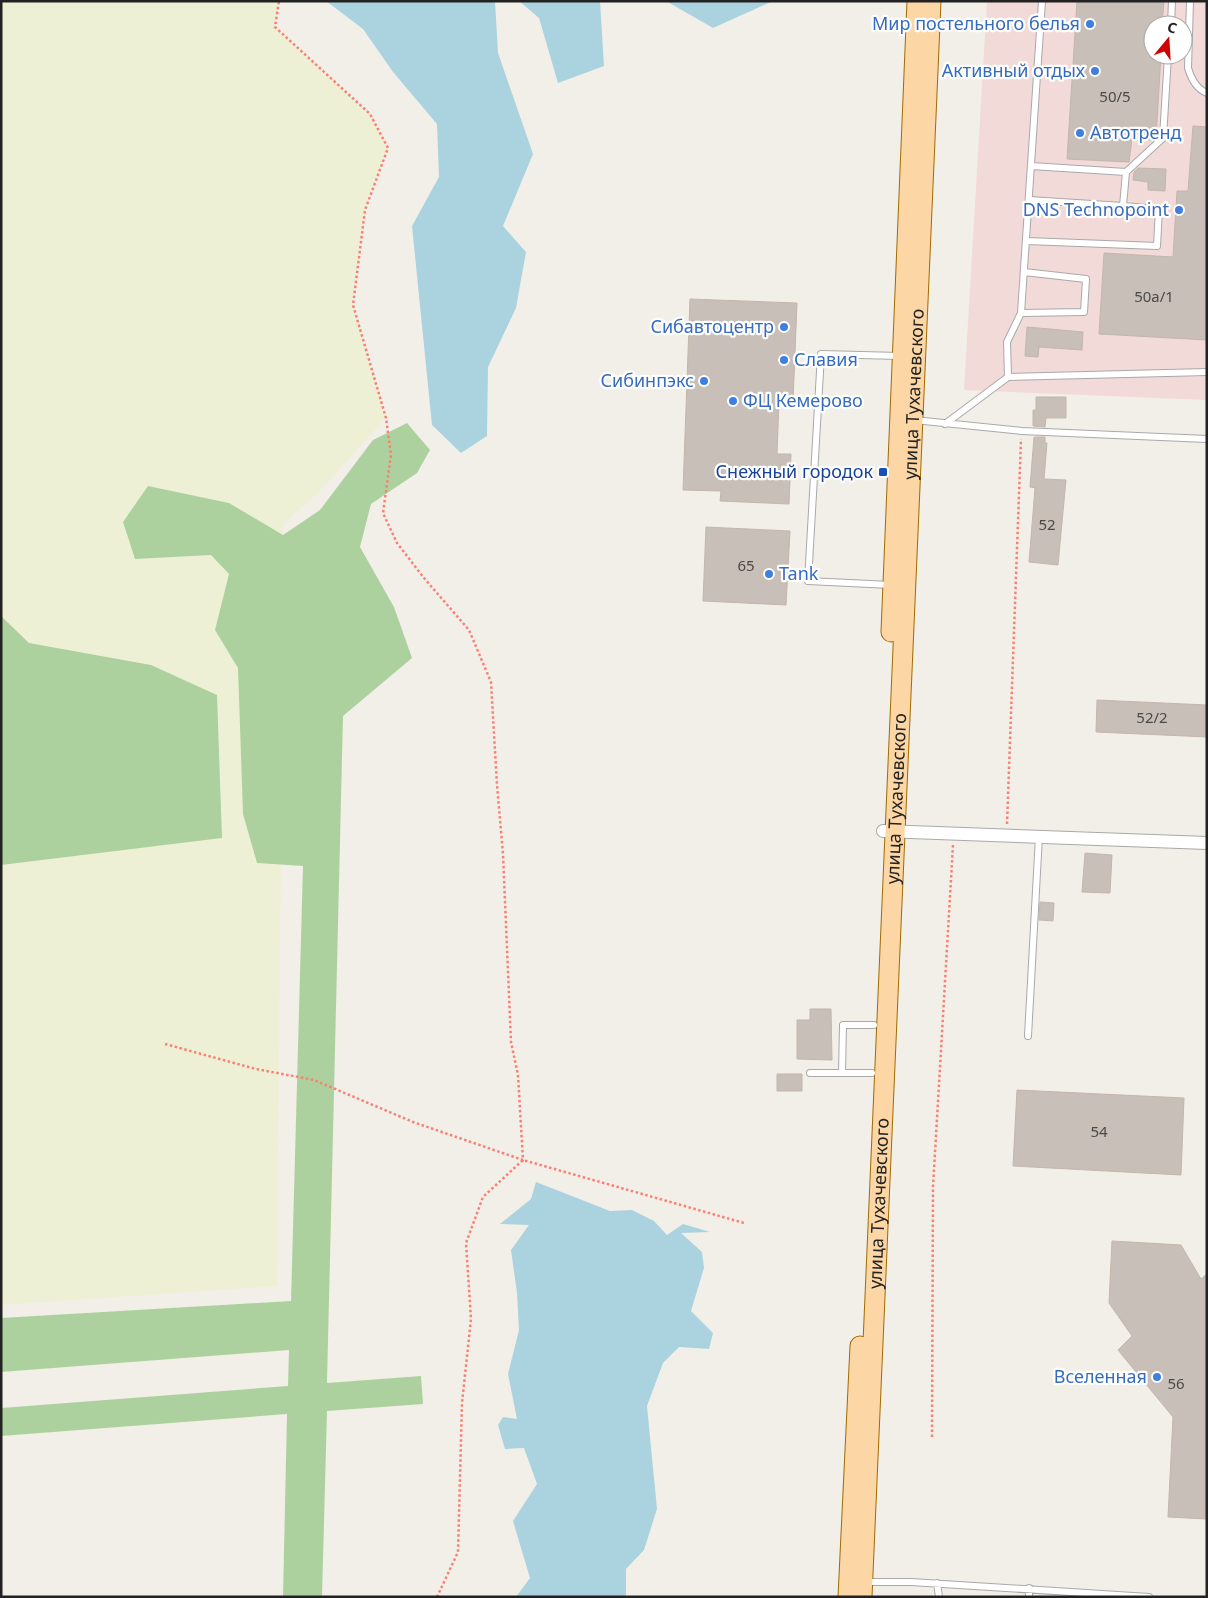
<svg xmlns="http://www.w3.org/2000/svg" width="1208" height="1598" font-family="'Noto Sans',sans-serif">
  <rect width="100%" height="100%" fill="#f2efe9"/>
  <path fill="#f2dad9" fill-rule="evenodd" d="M987 1H1207V400L964 390ZM1153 25H1183V55H1153Z"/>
  <path fill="#eef0d5" d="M1 1H279L275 27 370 114 388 148 365 210 353 305 386 418 319 492 284 524 277 1286 1 1305Z"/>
  <path fill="#add19e" d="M407 423 430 450 417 473 371 504 360 547 394 607 412 658 343 716 327 1383 421 1376 423 1404 327 1411 322 1597H283L287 1414 1 1436V1408L288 1386 289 1350 1 1372V1318L291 1301 303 866 257 863 243 814 238 668 215 630 229 574 211 555 135 559 123 522 148 486 229 503 283 535 320 510 373 440Z
    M1 616 29 643 151 665 217 695 222 838 1 865Z"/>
  <path fill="#aad3df" d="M326 1H495L498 53 533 154 503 226 526 252 516 308 488 367 487 436 461 453 432 425 412 226 439 177 437 124 393 72 363 29Z
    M519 1H600L604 66 558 83 539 18Z
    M666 1H773L713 28Z
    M536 1182 610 1211 632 1210 654 1221 667 1235 683 1224 710 1232 681 1233 702 1252 704 1268 691 1311 713 1333 709 1349 679 1347 663 1363 647 1406 657 1509 644 1550 626 1569V1597H516L530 1578 513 1521 537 1484 524 1448 505 1449 498 1425 503 1417 517 1419 508 1374 519 1330 517 1293 511 1250 529 1225 500 1224 531 1199Z"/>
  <path fill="#c7bfb8" stroke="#c4b6ab" d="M1077 1H1164L1162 25H1153V55H1161L1156 138 1153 140 1132 139 1129 162 1067 159Z
    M1193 126 1207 127V340L1099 334 1104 253 1173 257 1177 191H1188Z
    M1138 168 1166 169 1165 191 1148 190V182L1133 180 1134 172Z
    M690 299 797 303 793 402 779 401 777 454H791L789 504 720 501 721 491 683 490Z
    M1027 327 1083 332 1082 350 1039 347 1038 357 1025 356Z
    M1036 397H1066V418H1046L1045 427 1033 426V410H1036Z
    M1034 437H1045V443H1047L1044 479 1066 480 1058 565 1029 562 1035 488 1030 487Z
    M706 527 790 531 786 605 703 601Z
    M1097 700 1207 705V737L1096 732Z
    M1085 853 1112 855 1110 893 1082 892Z
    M1040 902 1054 903 1053 921 1039 920Z
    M810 1009H831L832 1060 797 1059V1020H810Z
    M777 1074H802V1091H777Z
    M1017 1090 1184 1098 1181 1175 1013 1166Z
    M1112 1241 1181 1245 1201 1279 1207 1274V1519L1168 1517 1173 1417 1118 1350 1132 1336 1109 1303Z"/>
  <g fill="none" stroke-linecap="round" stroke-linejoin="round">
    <g stroke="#a9a9a9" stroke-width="8">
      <path id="service" d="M1190 1 1188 68C1191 78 1196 89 1207 93
        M1171 25 1172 1
        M1126 172 1163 138 1168 55
        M1029 200 1123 206
        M1027 241 1157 246 1159 209 1123 206 1126 172 1031 166
        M1021 313 1084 312 1086 279 1024 272
        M1008 377 1007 342 1021 313 1042 1
        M914 420 1022 431 1207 439
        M945 424 1008 377 1207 372
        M891 585 808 581 821 354 900 356
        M1028 1036 1039 836
        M810 1073H842
        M872 1073H842L843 1025H874
        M864 1582H911L1149 1597
        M937 1583 939 1597
        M1029 1588V1597"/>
    </g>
    <g stroke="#a9a9a9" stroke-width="14">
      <path id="minor" d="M883 831 1207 843"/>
    </g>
    <g stroke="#a06b00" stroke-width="21">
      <g id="primary">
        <path d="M891 632 917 1"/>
        <path d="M848 1597 860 1346"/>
        <path id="s1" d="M862 1597 931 1"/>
      </g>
    </g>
    <path stroke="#fa8072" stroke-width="2.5" stroke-dasharray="2.5 2.5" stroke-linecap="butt" d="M1007 824 1021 439
      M165 1044 256 1069 314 1080 413 1122 523 1160 518 1075 511 1042 503 854 497 785 491 682 469 630 424 578 397 543 383 513 391 455 386 418 353 305 365 210 388 148 370 114 275 27 279 1
      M932 1437 933 1187 953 845
      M437 1597 458 1552 462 1403 471 1319 466 1243 483 1197 523 1160 744 1223"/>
    <use href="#service" stroke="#fff" stroke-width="6"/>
    <use href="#minor" stroke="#fff" stroke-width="12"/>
    <use href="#primary" stroke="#fcd6a4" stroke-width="19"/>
  </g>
  <g fill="#3f7fe0" stroke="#fff" stroke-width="2">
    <circle cx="1090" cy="24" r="5"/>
    <circle cx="1095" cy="71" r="5"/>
    <circle cx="1080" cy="133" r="5"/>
    <circle cx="1179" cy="210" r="5"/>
    <circle cx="784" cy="327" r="5"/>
    <circle cx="784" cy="360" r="5"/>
    <circle cx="704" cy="381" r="5"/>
    <circle cx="733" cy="401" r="5"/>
    <circle cx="769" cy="574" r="5"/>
    <circle cx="1157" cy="1377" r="5"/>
  </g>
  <rect fill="#1a4fb4" stroke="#fff" stroke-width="2" x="878" y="467" width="10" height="10" rx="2.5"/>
  <g text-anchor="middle" stroke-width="4.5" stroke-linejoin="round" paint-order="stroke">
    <g font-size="15" fill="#4b4948">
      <text x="1115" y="102">50/5</text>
      <text x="1154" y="302">50а/1</text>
      <text x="1047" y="530">52</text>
      <text x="746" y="571">65</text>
      <text x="1152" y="723">52/2</text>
      <text x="1099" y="1137">54</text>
      <text x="1176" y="1389">56</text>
    </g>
    <g font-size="18" fill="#366cbe" stroke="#fff" text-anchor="end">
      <text x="1080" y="30">Мир постельного белья</text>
      <text x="1085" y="77">Активный отдых</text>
      <text x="1090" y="139" text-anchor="start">Автотренд</text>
      <text x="1169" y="216">DNS Technopoint</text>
      <text x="774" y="333">Сибавтоцентр</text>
      <text x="794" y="366" text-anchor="start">Славия</text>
      <text x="694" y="387">Сибинпэкс</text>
      <text x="743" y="407" text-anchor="start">ФЦ Кемерово</text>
      <text x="779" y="580" text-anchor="start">Tank</text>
      <text x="1147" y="1383">Вселенная</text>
    </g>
    <g font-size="18" fill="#222" stroke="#fff">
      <text dy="6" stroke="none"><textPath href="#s1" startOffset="1204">улица Тухачевского</textPath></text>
      <text dy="6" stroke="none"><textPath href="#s1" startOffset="799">улица Тухачевского</textPath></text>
      <text dy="6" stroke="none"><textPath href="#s1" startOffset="394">улица Тухачевского</textPath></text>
    </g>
    <g font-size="18" fill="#164399" stroke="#fff" text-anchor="end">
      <text x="873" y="478">Снежный городок</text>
    </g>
  </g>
  <rect width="1208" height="1598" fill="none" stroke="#222222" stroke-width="5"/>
  <g transform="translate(1168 40) rotate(18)"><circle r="24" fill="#ffffff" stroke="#a7a7a7"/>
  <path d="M0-4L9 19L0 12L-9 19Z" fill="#d40000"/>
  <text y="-8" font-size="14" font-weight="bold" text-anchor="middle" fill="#222222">С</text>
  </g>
</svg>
